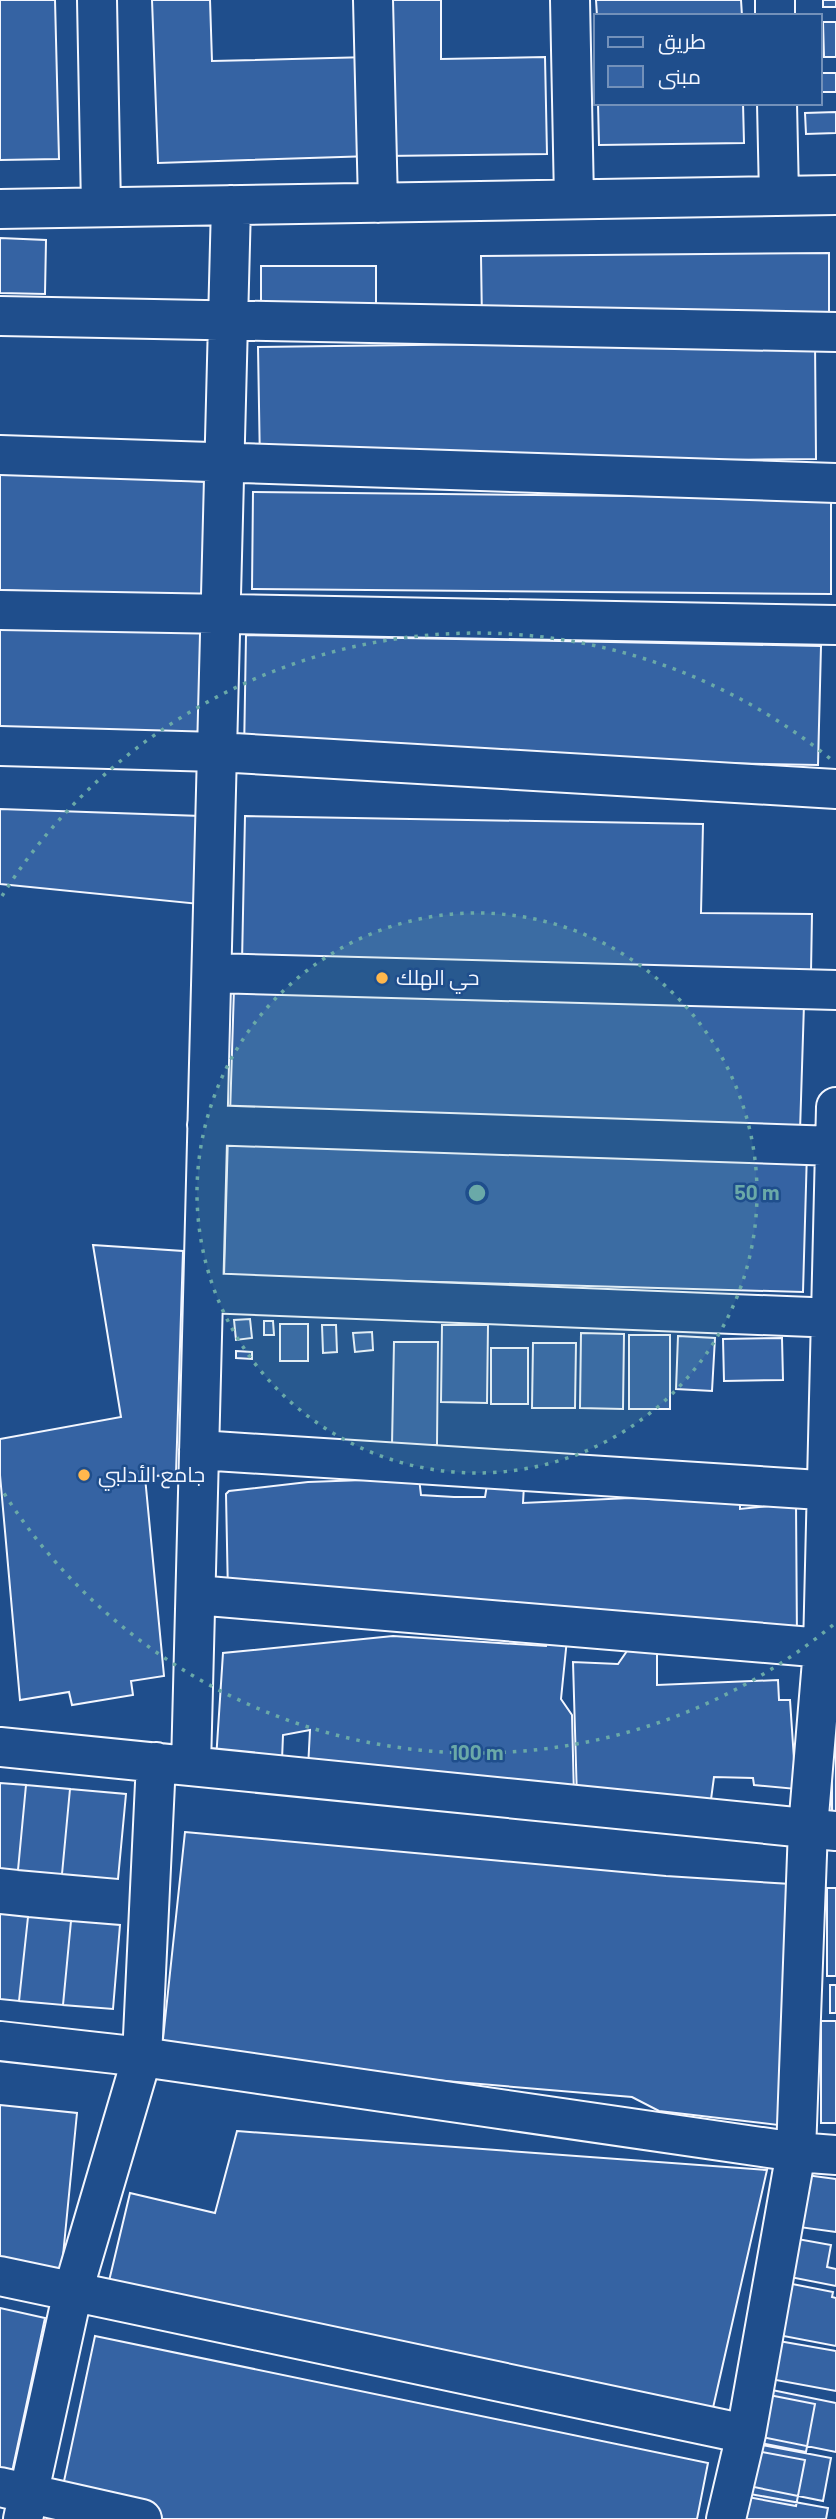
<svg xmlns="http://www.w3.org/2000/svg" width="836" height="2519" font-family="Barlow,Cairo,sans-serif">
  <rect width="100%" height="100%" fill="#1f4e8c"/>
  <path fill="#3563a3" stroke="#f2f6ff" stroke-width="2" d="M0 0H55L59 159 0 160Z
    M152 0H210L212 61 369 57 372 156 158 163Z
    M382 0H441V59L545 57 547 154 384 156Z
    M596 0H741L742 16H597Z
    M823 0H836V7H823Z
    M823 22H836V57H824Z
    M820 73H836V92H820Z
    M598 103H743L744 143 599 145Z
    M836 112V133L806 134 805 113Z
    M0 238 46 240 45 294 0 293Z
    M829 253V324L482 323 481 256Z
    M261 266H376V316H261Z
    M815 340 816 459 260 465 258 347Z
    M0 473 213 482 208 599 0 590Z
    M253 492 831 498V594L252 589Z
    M0 611 209 620 204 752 0 744Z
    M246 635 821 646 818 765 244 754Z
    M0 809 201 816 199 904 0 884Z
    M245 816 703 824 701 913 812 914 811 972 242 962Z
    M234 988 804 1004 800 1131 230 1115Z
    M228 1135 807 1151 803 1292 224 1276Z
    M93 1245 183 1251 176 1474 145 1477 164 1676 131 1681 133 1695 72 1705 69 1692 20 1700 0 1475V1439L121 1417Z
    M250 1319 252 1338 236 1340 234 1320Z
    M264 1321H273L274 1335H264Z
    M280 1324H308V1361H280Z
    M322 1325H336L337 1352 323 1353Z
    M442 1325H488L487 1403 441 1402Z
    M372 1332 373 1350 355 1352 353 1333Z
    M581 1333 624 1334 623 1409 580 1408Z
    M629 1335H670V1409H629Z
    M678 1336 715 1338 712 1391 676 1389Z
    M782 1338 783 1380 724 1381 723 1339Z
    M394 1342H438L437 1445H392Z
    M533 1343H576L575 1408H532Z
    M491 1348H528V1404H491Z
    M236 1351 252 1352V1359L236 1358Z
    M419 1478 421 1495 454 1497H485L487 1485H524L523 1503 630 1498 669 1500 676 1491 740 1499V1509L796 1503 797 1641 228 1595 226 1494 229 1491 308 1482Z
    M393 1636 546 1646 547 1639H567L561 1699 572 1715 574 1797 308 1768 310 1730 283 1735 282 1760H216L223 1653Z
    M627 1651H657V1685L778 1680 779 1700H790L796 1789 754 1785 753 1778 714 1777 710 1807 577 1799 573 1662 618 1664Z
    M832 1736H836V1812H832Z
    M0 1783 26 1785 18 1870 0 1868Z
    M26 1785 70 1789 62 1874 18 1870Z
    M70 1789 126 1794 118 1879 62 1874Z
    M185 1832 666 1876 791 1884 778 2125 659 2111 632 2097 386 2076 162 2048Z
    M827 1888H836V1976H827Z
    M0 1914 28 1917 19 2001 0 1999Z
    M28 1917 71 1921 63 2005 19 2001Z
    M71 1921 120 1925 113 2009 63 2005Z
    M830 1985H836V2013H830Z
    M821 2021H836V2123H821Z
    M0 2105 77 2113 61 2276 0 2261Z
    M237 2131 767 2170 710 2421 104 2302 130 2193 215 2213Z
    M806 2175 836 2179V2232L799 2227Z
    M792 2238 831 2245 827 2267 836 2269V2286L785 2276Z
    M782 2282 833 2292 832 2297 836 2298V2346L773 2334Z
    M0 2308 45 2318 9 2486 0 2485Z
    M95 2336 708 2463 697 2519H151L60 2500Z
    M773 2340 836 2351V2391L765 2378Z
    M762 2388 836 2403V2452L752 2435Z
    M764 2394 815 2404 806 2452 755 2442Z
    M747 2442 831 2458 823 2501 739 2484Z
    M751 2450 805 2460 796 2506 742 2496Z
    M739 2492 828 2508 826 2519H734Z"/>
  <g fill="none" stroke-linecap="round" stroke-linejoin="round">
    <g stroke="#f2f6ff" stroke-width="42">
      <path id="minor" d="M97 0 101 207
        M373 0 378 203
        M570 0 574 199
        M775 0V16
        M777 103 779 196
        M0 209 836 195
        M0 316 836 332
        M0 455 836 483
        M0 610 836 625
        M0 746 217 752 836 789
        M212 973 836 990
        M207 1125 836 1146
        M205 1293 836 1318
        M199 1450 836 1491
        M196 1595 836 1649
        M0 1747 836 1831
        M191 1766 231 205
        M0 2041 142 2057 796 2152 836 2155
        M0 2276 746 2434
        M0 2487 142 2519
        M23 2519 73 2291 142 2057 156 1762
        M726 2519 746 2434 796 2152 808 1828 823 1649 836 1107"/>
    </g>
    <use href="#minor" stroke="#1f4e8c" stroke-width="38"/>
  </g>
  <circle cx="477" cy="1193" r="280" fill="#6aa9a8" fill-opacity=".12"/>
  <g fill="none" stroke="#6aa9a8" stroke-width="3.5" stroke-dasharray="3.5 7">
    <circle cx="477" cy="1193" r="280"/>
    <path d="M833 1625A560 560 0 0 1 2 1490M2 896A560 560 0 0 1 833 761"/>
  </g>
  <g fill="#ffb74d" stroke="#1f4e8c" stroke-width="2.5">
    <circle cx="382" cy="978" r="7"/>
    <circle cx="84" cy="1475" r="7"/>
  </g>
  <g text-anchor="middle" stroke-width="5" stroke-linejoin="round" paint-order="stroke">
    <g font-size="21" fill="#f2f6ff" stroke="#1f4e8c" text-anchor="start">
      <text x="396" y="985">حي الهلك</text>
      <text x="98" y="1482">جامع الأدلبي</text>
    </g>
  </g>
  <circle cx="477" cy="1193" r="10" fill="#6aa9a8" stroke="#1f4e8c" stroke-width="3.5"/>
  <g font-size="21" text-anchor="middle" font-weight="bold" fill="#6aa9a8" stroke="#1f4e8c" stroke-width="5" stroke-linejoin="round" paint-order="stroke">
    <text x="757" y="1200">50 m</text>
    <text x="477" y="1760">100 m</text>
  </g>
  <rect x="594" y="14" width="228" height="91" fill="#1f4e8c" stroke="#7391ba" stroke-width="2"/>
  <rect x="608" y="37" width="35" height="10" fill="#1f4e8c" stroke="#7391ba" stroke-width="2"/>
  <text x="658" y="49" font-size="21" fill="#f2f6ff">طريق</text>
  <rect x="608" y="66" width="35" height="21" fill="#3563a3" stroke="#7391ba" stroke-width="2"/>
  <text x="658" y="84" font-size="21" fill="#f2f6ff">مبنى</text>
</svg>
